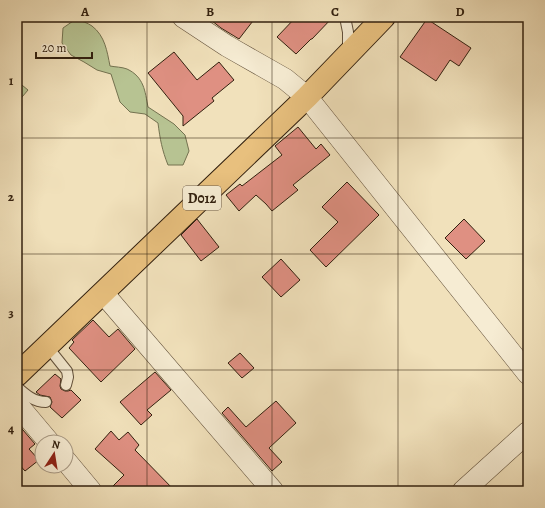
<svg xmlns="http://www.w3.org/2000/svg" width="545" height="508" font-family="Alegreya,serif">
  <rect width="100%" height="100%" fill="#f1e1bb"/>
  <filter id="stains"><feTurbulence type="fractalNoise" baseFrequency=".005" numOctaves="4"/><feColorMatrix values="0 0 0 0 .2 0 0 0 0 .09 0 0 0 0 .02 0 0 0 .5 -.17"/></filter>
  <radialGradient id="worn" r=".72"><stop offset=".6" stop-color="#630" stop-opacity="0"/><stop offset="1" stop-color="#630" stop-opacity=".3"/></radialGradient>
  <path fill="#b7c392" stroke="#747250" d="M76 19C81 21 88 23 92 26 105 36 107 51 110 66 115 67 122 67 127 69 144 77 145 91 148 107L174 124 185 135 189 151 183 165H168C162 150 160 139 158 123L145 114 130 112 120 102 111 74 97 70 84 62 71 55 62 43 63 28Z
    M17 81 28 90 17 103Z"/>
  <path fill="#df9082" stroke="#32200f" d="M207 17H256L239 39 221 28Z
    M296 17H333L312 39H311L296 54 277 37Z
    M427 19 471 48 459 66 450 60 436 81 400 57Z
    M174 52 197 80 219 62 234 80 212 98 214 101 183 126V116L148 73Z
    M298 127 316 149 321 144 330 155 293 185 298 190 272 211 266 204 256 195 239 211 226 195 240 184 242 186 282 155 275 146Z
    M347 182 379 215 326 267 310 250 338 222 322 207Z
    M197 219 219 247 201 261 181 235Z
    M464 219 485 241 466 259 445 238Z
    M281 259 300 280 281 297 262 277Z
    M93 320 109 337 118 329 135 349 101 382 69 348 74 342 72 340Z
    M240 353 254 368 242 378 228 363Z
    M155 372 171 390 147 410 152 415 141 425 120 402Z
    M55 374 61 379 60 386 61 389 65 391H68L71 390 81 400 62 418 50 407 52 402 50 397 40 395 36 392Z
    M276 401 296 423 269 448 282 462 272 471 222 413 228 407 246 427Z
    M17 423 35 444 29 449 39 460 25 471 17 462Z
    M111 431 119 440 128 432 139 445 135 450 175 491H108L124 475 95 449Z"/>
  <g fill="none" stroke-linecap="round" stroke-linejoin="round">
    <g stroke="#62503a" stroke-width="12">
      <path id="lane" d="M345 17 348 32V52
        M47 346 67 371 68 377 66 385
        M17 387C26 395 34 402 46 402"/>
    </g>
    <g stroke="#62503a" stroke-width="22">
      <path id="street" d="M183 17 227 46 285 79 307 97 528 374
        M103 293 273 491
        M17 404 49 442
        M66 461 91 491
        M463 491 528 432"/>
    </g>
    <g stroke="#32200f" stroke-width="24">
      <path id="primary" d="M17 375 307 97 384 17"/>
    </g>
    <use href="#lane" stroke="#f6ecd3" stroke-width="10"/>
    <use href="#street" stroke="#f6ecd3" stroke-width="21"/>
    <use href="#primary" stroke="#e8c07e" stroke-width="22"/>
  </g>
  <path fill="none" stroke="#32200f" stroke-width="1" stroke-opacity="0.55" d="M147 17V491M272 17V491M398 17V491M17 138H528M17 254H528M17 370H528"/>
  <g text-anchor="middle" stroke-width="4" stroke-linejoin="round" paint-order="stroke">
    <rect fill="#f6ecd3" stroke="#6d5d4a" stroke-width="1" x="183" y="186" width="38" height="24" rx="3"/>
    <g font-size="14" font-weight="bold" fill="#32200f">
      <text x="202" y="203">D012</text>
    </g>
  </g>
  <rect width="545" height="508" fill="none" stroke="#f1e1bb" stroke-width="44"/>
  <g transform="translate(54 454) rotate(12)"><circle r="19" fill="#f6ecd3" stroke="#a89a85"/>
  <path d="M0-3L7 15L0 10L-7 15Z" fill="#8f2418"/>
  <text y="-6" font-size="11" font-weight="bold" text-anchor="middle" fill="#32200f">N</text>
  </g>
  <path d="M36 52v6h56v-6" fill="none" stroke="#32200f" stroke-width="2"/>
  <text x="42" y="52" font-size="12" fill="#32200f" stroke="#f6ecd3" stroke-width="3" paint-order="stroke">20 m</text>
  <rect x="22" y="22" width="501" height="464" fill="none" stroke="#32200f" stroke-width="1.5"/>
  <g font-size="13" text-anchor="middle" font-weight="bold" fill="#32200f">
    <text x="85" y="16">A</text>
    <text x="210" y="16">B</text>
    <text x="335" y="16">C</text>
    <text x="460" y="16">D</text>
    <text x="11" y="85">1</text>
    <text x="11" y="201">2</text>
    <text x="11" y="317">3</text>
    <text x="11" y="433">4</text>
  </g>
  <rect width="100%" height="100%" filter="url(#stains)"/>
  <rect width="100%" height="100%" fill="url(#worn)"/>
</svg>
